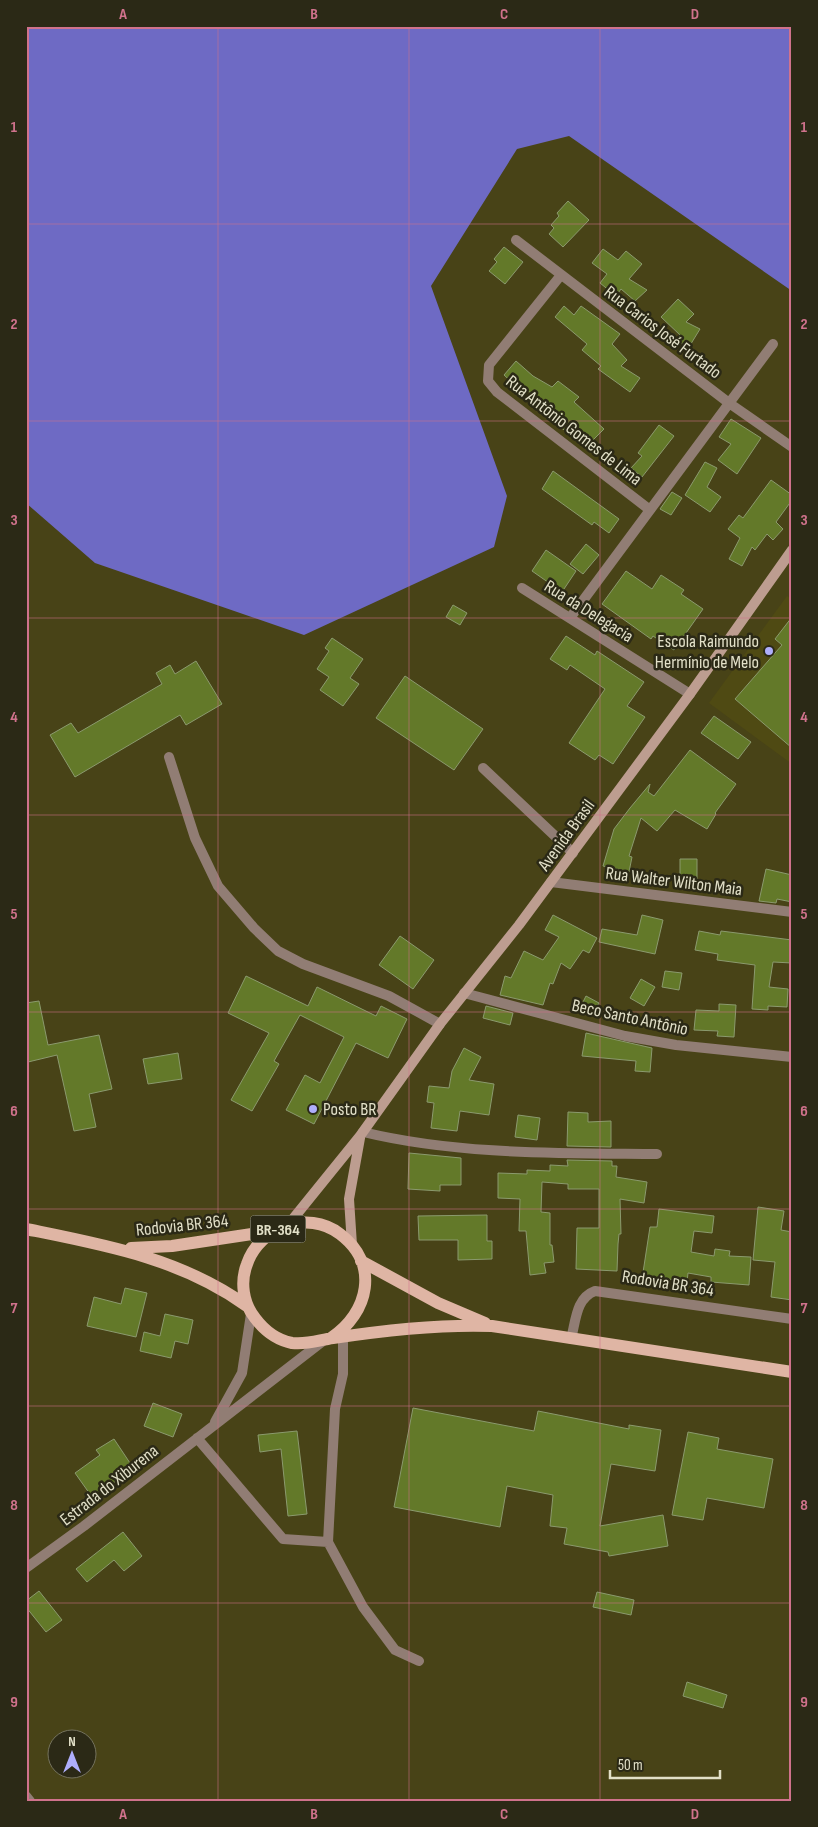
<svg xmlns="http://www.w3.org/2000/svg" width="818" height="1827" font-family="'Sofia Sans Condensed',sans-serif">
  <rect width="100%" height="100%" fill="#484317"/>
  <path fill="#4f4a13" d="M787 596 792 599V764L709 703Z"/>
  <path fill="#6e6ac4" d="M26 26H792V291L569 136 517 149 431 286 507 496 494 547 304 635 95 563 26 503Z"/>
  <path fill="#637929" stroke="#8b9a6e" d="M568 201 589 220 563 247 549 234 554 228 551 225 559 216 557 213Z
    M504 247 523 262 505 284 489 271 497 262 494 259Z
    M603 249 618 260 626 251 642 264 629 279 647 290 635 301 621 289 616 296 600 283 607 274 592 263Z
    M678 299 694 314 686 322 700 329 689 347 677 341 680 335 661 317Z
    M564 306 574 315 581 306 620 334 612 344 627 360 621 366 640 378 630 392 598 369 601 366 582 350 587 344 555 317Z
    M516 361 533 376 552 387 558 381 579 397 574 402 604 429 591 442 573 425 567 432 549 419 536 408 542 400 519 385 517 387 504 375Z
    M731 419 761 438 737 474 718 460 731 444 719 437Z
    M659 425 674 436 642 477 631 468 642 456 638 453Z
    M705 462 717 468 707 487 721 497 710 512 685 495Z
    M553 471 619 519 609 533 594 522 592 525 542 489Z
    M771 480 792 495V500L776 522 783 529 773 540 767 534 755 550 752 547 742 566 729 559 740 538 728 529 739 515 743 518Z
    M672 492 682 498 671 515 660 509Z
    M586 544 599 555 583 574 570 564Z
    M546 550 576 571 562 592 532 571Z
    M626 571 652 589 661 575 684 590 681 594 703 609 674 650 653 636 651 639 602 604Z
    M453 605 467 613 460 625 446 617Z
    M792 617V748L735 699 782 645 775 639Z
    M566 636 595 655 597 651 644 682 627 706 645 717 613 764 599 755 595 760 569 743 605 689 570 665 567 670 550 659Z
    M332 638 363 659 350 678 359 684 343 706 320 690 329 677 317 669 329 651 325 648Z
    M196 661 222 704 186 725 180 715 75 777 50 735 71 723 78 733 162 684 156 673 170 665 175 674Z
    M405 676 483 729 454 770 376 718Z
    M714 716 751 742 738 759 701 733Z
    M690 750 736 784 715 813 716 814 707 829 675 810 657 831 641 818 629 856 632 857 629 872 603 866 614 829 630 808 650 784 648 792 654 796Z
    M680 859H697V883H680Z
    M766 869 792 875V902L777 899 776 903 759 901Z
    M553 915 597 938 589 953 583 950 570 969 561 963 553 984 550 983 543 1005 500 995 505 976 511 978 524 951 543 960 559 937 545 930Z
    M642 915 663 920 655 954 599 942 602 929 637 935Z
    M699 931 720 935 721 931 792 940V963L773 962 769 987 788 989 787 1007 768 1006V1010L752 1009 755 965 717 960 718 954 695 950Z
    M400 936 434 960 413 989 379 965Z
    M665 971 682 973 679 990 662 987Z
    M246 976 308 1006 317 987 376 1016 381 1006 407 1019 388 1058 356 1043 314 1124 286 1110 305 1075 320 1083 344 1037 300 1015 274 1061 279 1064 252 1111 231 1100 269 1033 228 1013Z
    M641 979 655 987 644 1006 630 998Z
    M586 996 599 1003 592 1016 579 1010Z
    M39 1001 48 1045 99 1035 112 1089 89 1094 96 1127 74 1131 57 1055 28 1062 26 1003Z
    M719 1004 736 1005 734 1037 717 1036 718 1031 694 1030 696 1010 719 1011Z
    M486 1006 513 1013 510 1025 483 1018Z
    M586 1033 652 1048 650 1072 635 1071 636 1061 582 1056Z
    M464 1048 481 1057 469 1080 494 1084 489 1115 460 1111 457 1131 431 1128 434 1103 427 1102 429 1086 449 1088 452 1071Z
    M178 1053 182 1079 148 1084 143 1059Z
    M568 1112 588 1113V1122L611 1121V1147L567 1146Z
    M518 1115 540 1118 537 1140 515 1137Z
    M409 1153 461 1158V1185H440V1191L408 1189Z
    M567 1160 612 1161V1166H617L616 1177 647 1182 644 1203 620 1199 621 1234H619L618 1244 617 1271 576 1269 577 1228H599V1189H568V1184L542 1182 541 1212 550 1213V1245H552L554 1262 544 1263 546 1273 530 1275 526 1231H519L520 1199 498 1198V1173L527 1174V1170L550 1171V1165L568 1166Z
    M758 1207 784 1211 781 1230 792 1232V1300L771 1297 775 1262 753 1260Z
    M659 1209 714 1216 712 1233 694 1231 691 1252 714 1256 715 1249 730 1251 729 1256 751 1257 749 1285 711 1282V1277L688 1273 687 1282 662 1278 661 1281 642 1279 650 1227H657Z
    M487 1215V1241H492V1259L458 1260V1240H419L418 1216Z
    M125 1288 147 1293 136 1337 87 1326 94 1297 121 1304Z
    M165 1314 193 1320 188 1344 175 1341 171 1358 140 1351 144 1332 160 1336Z
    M153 1403 182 1414 173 1437 144 1426Z
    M413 1408 534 1431 538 1411 629 1429V1425L661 1430 655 1471 611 1464 600 1526 663 1515 668 1546 609 1556 608 1552 564 1544 567 1528 550 1526 553 1495 507 1486 500 1527 394 1507Z
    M297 1431 307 1514 288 1516 281 1449 260 1452 258 1435Z
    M688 1432 719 1438 717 1449 773 1459 764 1508 707 1498 703 1520 672 1515Z
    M114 1439 134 1469 92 1497 75 1473 100 1455 96 1450Z
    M123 1532 142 1556 124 1571 114 1560 87 1582 76 1569Z
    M39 1591 62 1620 46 1632 26 1607V1601Z
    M597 1592 634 1600 631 1615 593 1607Z
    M687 1682 727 1695 723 1708 683 1696Z"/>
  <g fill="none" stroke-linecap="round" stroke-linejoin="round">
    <path stroke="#917d74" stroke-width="10" d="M516 240 729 403 792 447
      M561 275 489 365 488 381 497 392 650 510
      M522 588 690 694
      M570 618 773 344
      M169 757 195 838 218 886 254 928 278 951 303 964 389 996 440 1024
      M483 768 573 853
      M551 882 792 912
      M464 993 625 1036 676 1045 792 1057
      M363 1132C458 1155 559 1153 657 1154
      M571 1339C576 1320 576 1298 595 1291L792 1319
      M215 1422 242 1373 251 1314
      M197 1438 283 1539 328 1542 363 1607 395 1650 419 1661
      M328 1542 335 1409 343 1374V1337
      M26 1568 84 1526 323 1341
      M26 1796 30 1801"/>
    <path stroke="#bd9d90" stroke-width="10" d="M288 1225 360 1136 440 1024 519 925 690 694 792 550
      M352 1245 349 1199 360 1138"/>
    <path stroke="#dfb5a4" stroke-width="12" d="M26 1229C105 1245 180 1258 247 1306
      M131 1248 172 1246 272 1231
      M361 1261 438 1303 485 1323
      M331 1338C369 1313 380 1264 340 1234 307 1209 259 1228 247 1264 240 1282 243 1303 255 1318 264 1330 277 1340 292 1343 307 1345 319 1340 333 1338 386 1330 439 1324 492 1326L792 1372"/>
  </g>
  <path fill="none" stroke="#d0728c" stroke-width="1" stroke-opacity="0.55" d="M218 26V1801M409 26V1801M600 26V1801M26 224H792M26 421H792M26 618H792M26 815H792M26 1012H792M26 1209H792M26 1406H792M26 1603H792"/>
  <g fill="#aeaefb" stroke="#2b2916" stroke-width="2">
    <circle cx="769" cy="651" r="5"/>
    <circle cx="313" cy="1109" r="5"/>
  </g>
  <g text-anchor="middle" stroke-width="5" stroke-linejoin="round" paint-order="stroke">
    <rect fill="#2b2916" stroke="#aba993" stroke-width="1" x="250.5" y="1215.5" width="55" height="27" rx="4"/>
    <g font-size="16" font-weight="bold" fill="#e2e0c8">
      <text x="278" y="1235">BR-364</text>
    </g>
    <g font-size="18" fill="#e2e0c8" stroke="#2b2916">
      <text transform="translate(663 332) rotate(37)" y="6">Rua Carios José Furtado</text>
      <text transform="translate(574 430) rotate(38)" y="6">Rua Antônio Gomes de Lima</text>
      <text transform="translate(589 611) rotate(32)" y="6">Rua da Delegacia</text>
      <text transform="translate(566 835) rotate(-54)" y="6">Avenida Brasil</text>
      <text transform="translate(674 881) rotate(7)" y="6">Rua Walter Wilton Maia</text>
      <text transform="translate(630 1017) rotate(12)" y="6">Beco Santo Antônio</text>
      <text transform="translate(182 1225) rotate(-6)" y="6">Rodovia BR 364</text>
      <text transform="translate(668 1283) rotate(9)" y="6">Rodovia BR 364</text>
      <text transform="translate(109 1485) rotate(-38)" y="6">Estrada do Xiburena</text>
    </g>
    <g font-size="18" fill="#e2e0c8" stroke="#2b2916" text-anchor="end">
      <text x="759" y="647">Escola Raimundo<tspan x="759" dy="21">Hermínio de Melo</tspan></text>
      <text x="323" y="1115" text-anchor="start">Posto BR</text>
    </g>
  </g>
  <rect width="818" height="1827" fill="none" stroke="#2b2916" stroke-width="55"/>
  <g transform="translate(72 1754)"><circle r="24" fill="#2b2916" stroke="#74725d"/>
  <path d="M0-4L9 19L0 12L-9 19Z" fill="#aeaefb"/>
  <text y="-8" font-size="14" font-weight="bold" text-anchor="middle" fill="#e2e0c8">N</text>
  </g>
  <path d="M610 1770v8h110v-8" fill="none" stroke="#e2e0c8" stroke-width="2.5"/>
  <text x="618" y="1770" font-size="15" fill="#e2e0c8" stroke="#2b2916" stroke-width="4" paint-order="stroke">50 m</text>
  <rect x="28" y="28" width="762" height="1772" fill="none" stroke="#d0728c" stroke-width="2"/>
  <g font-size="16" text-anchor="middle" font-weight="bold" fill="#d0728c">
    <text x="123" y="19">A</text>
    <text x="314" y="19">B</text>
    <text x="504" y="19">C</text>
    <text x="695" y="19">D</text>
    <text x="14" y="132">1</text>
    <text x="804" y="132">1</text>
    <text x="14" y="329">2</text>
    <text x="804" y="329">2</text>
    <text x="14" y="525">3</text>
    <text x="804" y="525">3</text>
    <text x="14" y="722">4</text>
    <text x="804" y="722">4</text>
    <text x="14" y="919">5</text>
    <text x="804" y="919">5</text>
    <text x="14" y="1116">6</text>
    <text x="804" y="1116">6</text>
    <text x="14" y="1313">7</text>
    <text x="804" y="1313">7</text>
    <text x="14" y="1510">8</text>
    <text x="804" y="1510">8</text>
    <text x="14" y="1707">9</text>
    <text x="804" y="1707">9</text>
    <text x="123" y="1819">A</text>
    <text x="314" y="1819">B</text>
    <text x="504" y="1819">C</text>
    <text x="695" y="1819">D</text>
  </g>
</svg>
